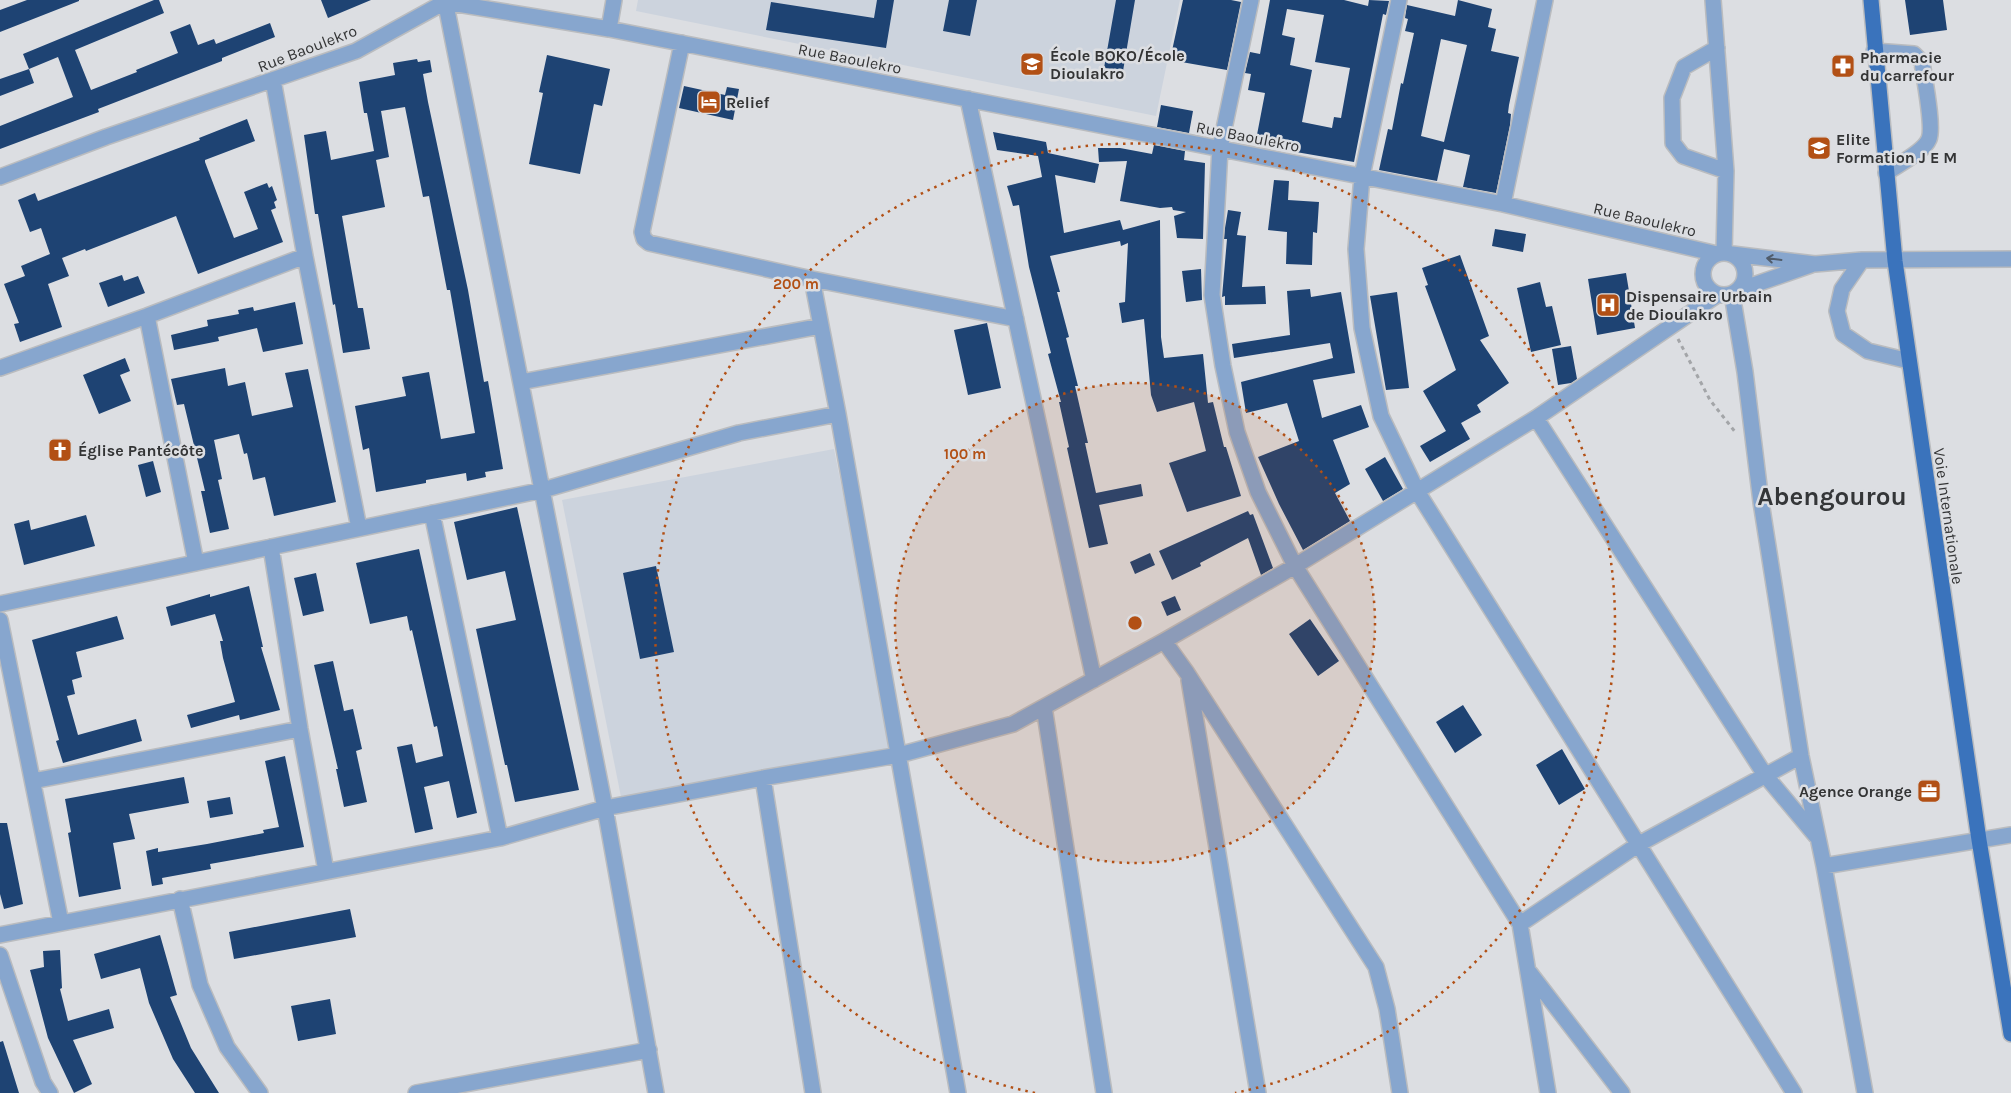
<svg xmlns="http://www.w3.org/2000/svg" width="2011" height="1093" font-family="Karla,sans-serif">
  <rect width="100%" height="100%" fill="#dcdee2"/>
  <path fill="#ccd3dd" d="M638 0H1180L1156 116 636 11Z
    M834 449 894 748 621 797 562 500Z"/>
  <path fill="#1e4373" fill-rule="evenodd" d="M27 0H79V1L0 32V10Z
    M154 0H159L164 13 75 50 91 90 137 72 136 70 178 53 170 32 190 24 198 45 214 39 216 44 270 23 275 37 222 58V61L98 109 99 112 0 149V126L73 97 58 57 29 69 23 54Z
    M321 0H371L328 18Z
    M877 0H894L886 48 766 30 771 2 874 18Z
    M949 0H977L970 36 943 31Z
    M1116 0H1135L1123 71 1104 68Z
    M1183 0H1231L1241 2 1227 70 1170 60Z
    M1270 0H1344L1368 6 1369 0 1389 1 1386 15 1383 14 1354 162 1296 152 1297 147 1256 140 1265 93 1248 90 1251 74 1245 73 1250 52 1260 54ZM1287 9 1324 15 1315 62 1350 68 1341 118 1334 117 1332 128 1302 122 1312 70 1290 65 1295 38 1282 35Z
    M1458 0 1492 9 1488 27 1496 29 1491 51 1519 57 1509 105 1508 113 1511 114 1510 125 1496 193 1463 187 1470 155 1444 149 1437 181 1379 170 1388 129 1392 130 1401 83 1403 84 1414 33 1405 31 1408 19 1405 18 1407 5 1455 16ZM1441 39 1467 45 1444 142 1421 136Z
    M1905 0H1943L1947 30 1910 35Z
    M547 55 610 69 602 106 594 104 580 174 529 164 543 93 539 92Z
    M417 59 418 62 430 60 432 72 423 74 428 102 468 290 484 382 488 381 503 469 485 472 486 477 467 481 466 473 426 480V483L376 492 369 448 363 450 355 406 406 396 402 377 429 372 441 439 475 433 450 290H447L429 196 423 197 405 107 381 111 389 157 376 160 385 207 342 216 358 308H363L370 349 343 353 335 304 333 305 318 214H315L304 135 326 131 331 160 374 151 367 113H364L359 82 395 75 393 63Z
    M29 69 34 83 0 96V79Z
    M684 86 725 95 727 87 739 89 733 120 679 108Z
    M1161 105 1193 111 1189 133 1157 127Z
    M247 119 255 141 205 160V162L234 238 258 229 244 192 267 183 269 188 272 186 277 200 274 202 276 208 271 210 283 242 198 274 176 216 86 251 85 249 62 258 69 276 48 284 62 327 20 342 14 324 19 323 4 284 25 276 21 266 50 254 41 228 30 232 18 200 35 193 38 201 168 152 200 140 199 138Z
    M993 132 1046 142 1048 153 1099 164 1095 183 1055 175 1064 233 1120 220 1123 230 1160 220 1161 337 1164 358 1203 354 1208 403 1213 402 1224 447H1226L1241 496 1187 512 1169 463 1206 451 1194 402 1157 412 1151 395 1144 319 1122 323 1119 303 1125 302 1128 243 1121 246 1120 241 1050 256 1060 292H1057L1069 337 1066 338 1078 386H1075L1088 443H1085L1096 493 1141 484 1143 496 1099 505 1108 544 1089 548 1067 448 1069 447 1059 402H1061L1048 354 1051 353 1029 267 1019 205 1013 206 1007 186 1042 177 1038 156 997 150Z
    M1154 145 1185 151 1184 160 1205 163 1203 239 1177 238 1174 216 1186 212 1173 210 1172 207 1160 208 1120 201 1127 161 1099 162 1098 148H1120L1152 154Z
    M1274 180 1289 181 1288 200 1319 202 1317 233 1313 232 1312 265 1286 264 1287 232 1268 230Z
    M1228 210 1241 212 1237 235 1246 236 1242 287 1265 286 1266 304 1225 305V296L1222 297 1227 239H1224L1225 228Z
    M1495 229 1526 234 1523 252 1492 246Z
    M1460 255 1489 336 1480 340 1509 383 1477 405 1481 412 1461 423 1470 439 1430 462 1420 446 1446 431 1423 391 1456 370 1425 286 1428 285 1422 268Z
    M1201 269 1202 300 1186 302 1182 271Z
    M1626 273 1635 328 1597 335 1588 279Z
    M122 275 124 281 138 276 145 293 108 307 99 283Z
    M1540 282 1546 307 1552 306 1561 345 1531 352 1517 288Z
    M1310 289 1311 297 1341 292 1355 373 1313 380 1322 418 1361 405 1369 427 1333 440 1350 484 1335 493 1350 521 1303 550 1279 504 1258 457 1299 441 1287 403 1246 413 1241 382 1333 358 1330 343 1234 358 1232 344 1290 335 1287 291Z
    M1397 292 1409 388 1386 390 1370 296Z
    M295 302 303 344 263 352 257 328 218 337 219 341 174 350 171 335 208 326 207 320 239 314 238 310 253 307 254 311Z
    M987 323 1001 388 968 395 954 330Z
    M1571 346 1577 379 1571 383 1558 385 1552 349Z
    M125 358 130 371 120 375 131 401 99 414 83 375Z
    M225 368 228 386 245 382 252 416 293 407 285 373 308 369 336 502 274 516 265 477 253 480 247 453 244 454 239 434 214 440 222 479 218 480 229 529 210 533 201 491H205L184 404 177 405 171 379Z
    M1385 457 1403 489 1383 501 1365 469Z
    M153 461 161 492 146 497 138 465Z
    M517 507 579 790 515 802 507 765H505L476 629 516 620 505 571 467 580 454 522Z
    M1248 511 1250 515 1253 514 1273 568 1261 575 1248 538 1200 563 1201 566 1172 580 1159 551Z
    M86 515 95 546 24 565 14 524 29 520 31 530Z
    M419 549 477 813 457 818 449 781 424 787 433 829 415 833 397 747 412 744 416 763 443 756 437 726 434 727 412 630 410 631 407 616 370 624 356 563Z
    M1150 553 1155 565 1135 574 1130 562Z
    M656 566 674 652 640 659 623 573Z
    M316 573 324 611 303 616 294 578Z
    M249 586 263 647H261L280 710 240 720 239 715 191 728 187 715 235 702 223 658 220 641H223L215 614 171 626 166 607 210 594V597Z
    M1175 596 1181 610 1167 616 1161 602Z
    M117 616 124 639 76 652 82 677 72 680 75 694 67 696 78 735 136 719 142 741 63 763 56 741 59 740 32 640Z
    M1310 619 1339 661 1318 676 1289 634Z
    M333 661 344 711 353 709 362 749 356 751 367 802 344 807 336 769H338L314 665Z
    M1463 705 1482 735 1455 753 1436 722Z
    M1562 749 1585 789 1559 805 1536 765Z
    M285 756 304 847 210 864 211 869 162 878 163 884 152 886 146 851 158 848V852L207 844 264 833 263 830 279 827 265 761Z
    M184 777 189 803 129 814 135 839 113 843 121 889 79 897 68 833 71 832 65 799Z
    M230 797 233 814 210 818 207 801Z
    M0 823H7L23 904 4 909 0 894Z
    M350 909 356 937 234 959 229 932Z
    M160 935 177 995 170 997 191 1048 219 1093H195L173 1059 149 1003 140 968 101 979 94 954Z
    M60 950 62 988 60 989 68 1021 109 1009 114 1028 73 1040 92 1084 74 1093 48 1038 30 970 44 967 43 951Z
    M330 999 336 1034 298 1041 291 1006Z
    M3 1041 19 1093H0V1042Z"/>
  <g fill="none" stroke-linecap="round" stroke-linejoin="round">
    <g stroke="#babcbf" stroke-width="18">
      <path id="minor" d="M445 0 605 808 656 1093
        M1251 0 1220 148 1212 295 1223 366 1237 432 1258 492 1295 566 1520 924 1548 1093
        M1399 0 1362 176 1356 249 1362 328 1381 416 1417 491 1794 1093
        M1713 0 1726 171 1724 253
        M609 29 614 0
        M682 43 642 232 644 239 649 243 812 279 1016 319
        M1717 48 1684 67 1672 98 1673 143 1683 156 1726 171
        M1874 51 1914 54 1922 62C1924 77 1934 127 1929 139 1924 152 1897 165 1886 173
        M273 80 305 256 359 528
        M968 99 1094 680
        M0 177 106 137 356 51 445 2 609 29 1503 204 1717 254
        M1503 204 1545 0
        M1703 274a21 21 0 1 1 42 0a21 21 0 1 1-42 0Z
        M1732 254 1815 264 1862 260 2011 259
        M1862 260 1842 289 1837 311 1843 334 1868 351 1909 361
        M812 279 838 414 958 1093
        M1739 290 1811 265
        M1732 294 1745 372 1761 502 1801 756 1824 866 1865 1093
        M147 316 196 563
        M0 368 147 316 305 256
        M521 382 821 326
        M1536 418 1765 775 1816 836
        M432 513 500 838
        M271 547 300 729 326 871
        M0 604 543 490 739 433 838 414
        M0 620 61 923
        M1164 641 1187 673 1376 967 1387 1009 1400 1093
        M1189 680 1258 1093
        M1044 707 1104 1093
        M763 778 813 1093
        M33 781 300 729
        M1824 866 2011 835
        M180 899 200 985 227 1047 260 1093
        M1520 924 1639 844 1801 756
        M0 935 500 838 605 808 763 778 899 755 1013 724 1164 641 1295 566 1536 418 1717 295
        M0 955 43 1082 50 1093
        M1530 973 1622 1093
        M416 1093 649 1050"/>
    </g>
    <g stroke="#babcbf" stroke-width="18">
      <path id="major" d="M1871 0 1895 261 1979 840 2011 1034"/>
    </g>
    <path stroke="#a3a5a8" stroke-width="3" stroke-dasharray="4 4" stroke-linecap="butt" d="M1678 339 1710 400 1736 433"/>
    <use href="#minor" stroke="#87a6ce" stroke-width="15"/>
    <use href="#major" stroke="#3a73bc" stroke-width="15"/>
  </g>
  <defs><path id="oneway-shaft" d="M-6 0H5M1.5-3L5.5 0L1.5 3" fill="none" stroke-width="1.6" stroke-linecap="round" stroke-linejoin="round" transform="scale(1.25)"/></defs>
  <use stroke="#505c6b" href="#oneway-shaft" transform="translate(1774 259) rotate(-173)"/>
  <circle cx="1135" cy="623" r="240" fill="#b25015" fill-opacity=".12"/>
  <g fill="none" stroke="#b25015" stroke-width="2.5" stroke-dasharray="2.5 5">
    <circle cx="1135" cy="623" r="240"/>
    <path d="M1035 1093A480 480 0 1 1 1235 1093"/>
  </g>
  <defs>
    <g id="school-square" transform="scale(1.25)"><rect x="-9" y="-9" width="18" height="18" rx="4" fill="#b25015" stroke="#dcdee2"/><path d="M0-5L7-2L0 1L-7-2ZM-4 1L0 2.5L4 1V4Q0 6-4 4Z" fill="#fff"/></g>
    <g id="pharmacy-square" transform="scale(1.25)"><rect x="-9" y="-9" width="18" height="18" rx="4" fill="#b25015" stroke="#dcdee2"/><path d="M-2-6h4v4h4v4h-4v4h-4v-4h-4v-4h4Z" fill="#fff"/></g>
    <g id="hotel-square" transform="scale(1.25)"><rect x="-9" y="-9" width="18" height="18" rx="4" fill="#b25015" stroke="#dcdee2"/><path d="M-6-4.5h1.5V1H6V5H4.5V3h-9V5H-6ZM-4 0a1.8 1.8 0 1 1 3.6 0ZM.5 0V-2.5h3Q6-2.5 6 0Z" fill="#fff"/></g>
    <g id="hospital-square" transform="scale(1.25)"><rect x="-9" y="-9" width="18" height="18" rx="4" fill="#b25015" stroke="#dcdee2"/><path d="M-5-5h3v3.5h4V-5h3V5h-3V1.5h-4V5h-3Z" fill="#fff"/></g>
    <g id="church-square" transform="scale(1.25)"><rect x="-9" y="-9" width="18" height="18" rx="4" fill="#b25015" stroke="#dcdee2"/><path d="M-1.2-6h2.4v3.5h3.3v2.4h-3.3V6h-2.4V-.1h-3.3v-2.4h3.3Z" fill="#fff"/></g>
    <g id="office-square" transform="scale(1.25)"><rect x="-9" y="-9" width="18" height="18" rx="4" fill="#b25015" stroke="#dcdee2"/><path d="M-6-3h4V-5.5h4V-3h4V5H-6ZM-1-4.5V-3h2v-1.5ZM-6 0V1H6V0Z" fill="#fff"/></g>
  </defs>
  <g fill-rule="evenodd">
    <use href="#school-square" x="1032" y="64"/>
    <use href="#pharmacy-square" x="1843" y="66"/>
    <use href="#hotel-square" x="709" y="102"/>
    <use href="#school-square" x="1819" y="148"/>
    <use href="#hospital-square" x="1608" y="305"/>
    <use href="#church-square" x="60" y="450"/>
    <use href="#office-square" x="1929" y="791"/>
  </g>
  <g text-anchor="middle" stroke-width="5" stroke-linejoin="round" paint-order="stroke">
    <g font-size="16" fill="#333435" stroke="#dcdee2">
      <text transform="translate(307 48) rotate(-21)" y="6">Rue Baoulekro</text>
      <text transform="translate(850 58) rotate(11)" y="6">Rue Baoulekro</text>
      <text transform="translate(1248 136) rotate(11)" y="6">Rue Baoulekro</text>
      <text transform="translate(1645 219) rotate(13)" y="6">Rue Baoulekro</text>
      <text transform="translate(1949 516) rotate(82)" y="6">Voie Internationale</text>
    </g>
    <g font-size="16" font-weight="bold" fill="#333435" stroke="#dcdee2" text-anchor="start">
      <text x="1050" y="61">École BOKO/École<tspan x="1050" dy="18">Dioulakro</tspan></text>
      <text x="1860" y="63">Pharmacie<tspan x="1860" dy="18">du carrefour</tspan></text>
      <text x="726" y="108">Relief</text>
      <text x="1836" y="145">Elite<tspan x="1836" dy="18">Formation J E M</tspan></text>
      <text x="1626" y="302">Dispensaire Urbain<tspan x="1626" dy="18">de Dioulakro</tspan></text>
      <text x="78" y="456">Église Pantécôte</text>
      <text x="1912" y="797" text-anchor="end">Agence Orange</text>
    </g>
    <g font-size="26" font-weight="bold" fill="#343638" stroke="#dcdee2">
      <text x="1832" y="505">Abengourou</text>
    </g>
  </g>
  <circle cx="1135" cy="623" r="8" fill="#b25015" stroke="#dcdee2" stroke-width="2.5"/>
  <g font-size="15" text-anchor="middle" font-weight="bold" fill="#b25015" stroke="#dcdee2" stroke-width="5" stroke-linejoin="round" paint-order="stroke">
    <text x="796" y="289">200 m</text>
    <text x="965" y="459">100 m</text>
  </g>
</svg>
